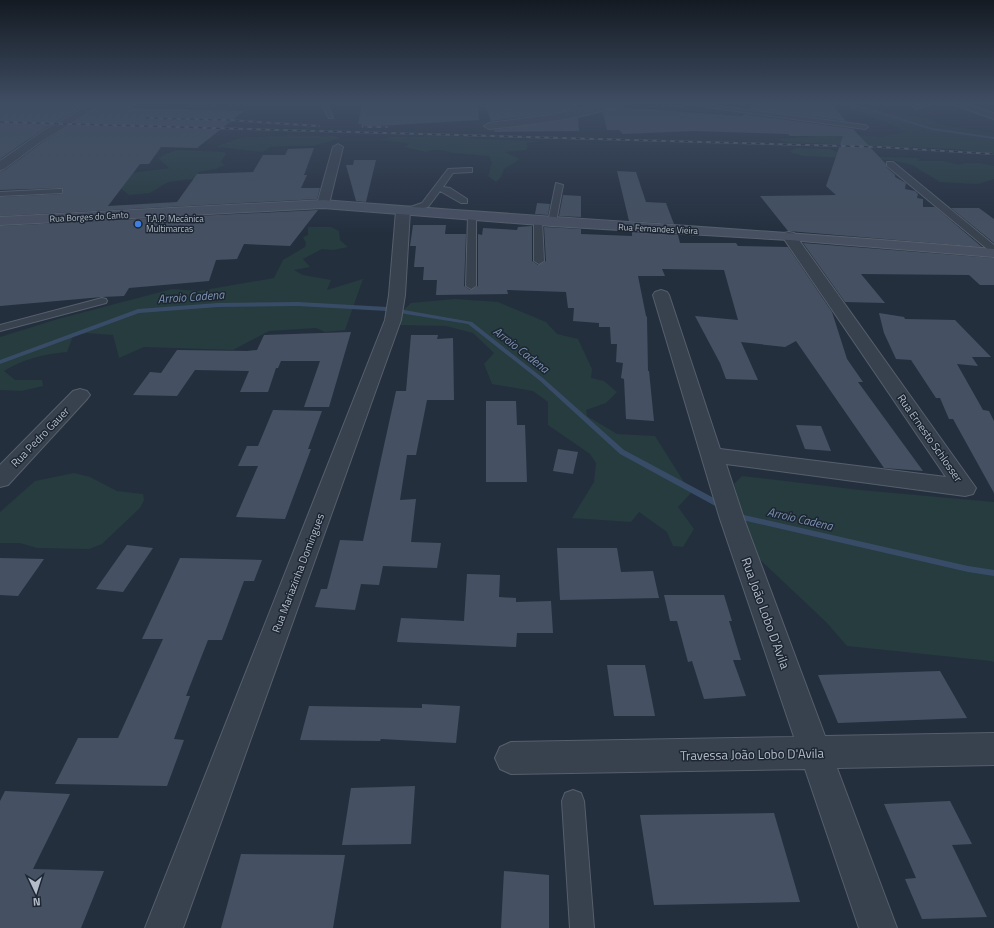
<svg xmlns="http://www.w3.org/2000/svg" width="994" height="928" font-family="'Titillium Web',sans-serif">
  <rect width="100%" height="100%" fill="#242f3e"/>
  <path fill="#263c3f" d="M680 104 681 106 738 113 740 115 703 113 659 105Z
    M842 106 872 108 886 113 926 118 939 124 994 133V154L955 149 786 142 778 139 847 134 881 137 906 132 888 123Z
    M291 135C307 139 325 132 340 138L313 146H281L270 147 263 152 218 147V146L240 138Z
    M456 136 478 139 539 141 526 143 528 147 526 150 505 152 520 159 504 169 501 177 496 182 488 176 492 162 489 156 453 153 442 150H431L426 152 404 147 409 144 407 143 381 140 390 137Z
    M796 148 829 149 849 156 916 158 920 159 916 161H944L959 165 965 163H979L994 166V179L978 184 940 182 912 165 891 160 803 156 792 153 790 151Z
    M178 150 224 152 226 154 221 162 225 165 216 169 198 172 200 178 168 182 150 193 129 195 118 186 132 173 169 168 158 158 168 153Z
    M308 227H331L339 231 340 240 348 247 333 250 322 249 303 259 310 267 294 270 303 275 331 280 327 290 363 279 345 330 325 332 316 328 269 331 233 350 144 347 119 358 113 335 87 333 73 336 67 352C43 354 24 359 4 371L15 380H42L43 386 21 391 0 390V337L58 319 172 289 199 291 274 278 283 260 305 247 306 243 303 237 308 235Z
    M455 299 498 302 546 322 557 334 578 339 592 369 591 378 604 381 617 392 606 403 586 410 587 416 617 434 655 436 691 493 678 507 694 529 683 547 673 546 667 532 639 512 631 522 572 518 594 482 596 463 590 454 548 425V402L533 391 492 384 484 364 494 353 473 333 446 326 400 325 398 315 411 303Z
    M74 473 90 477 117 491 143 494 144 500 140 508 102 544 89 549 37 548 20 543H0V512L35 481Z
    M742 476 860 490 994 502V662L991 661 847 646 826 622 752 552 734 484Z"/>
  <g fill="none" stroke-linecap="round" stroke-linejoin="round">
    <path fill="#394c67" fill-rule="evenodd" d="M849 104H853L932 128 994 137V139L932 130Z
      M298 302 387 307 472 322 543 378 624 450 725 504 726 506 725 508H719L620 454 539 380 468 324 387 311 298 306 218 307 139 313 0 364V360L138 309 218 303Z
      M735 510 744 515 968 566 994 570V576L968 572 742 520 732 515 731 513 732 511Z"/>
  </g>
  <path fill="#455162" d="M0 104H87L42 130 0 159Z
    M103 104H137L131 108 244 111 197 148 161 147 149 164H140L108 206 177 202 197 174 253 172 263 155H285L288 149 314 148 304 175H307L301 188H320L317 199 0 216V197L63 194 62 188 0 190V171L5 170 40 144Z
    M362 104H478L479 120 361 127 362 124H358Z
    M485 104H577V108L551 114 491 121Z
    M753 104H831L846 121 749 109Z
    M613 107 742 116 744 114 853 129 886 164V167L895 175V177L906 183 905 189 915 191 918 194 917 198 923 199V207H935L982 247 788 231 760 196 836 195 826 186 843 136H790L788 134 694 131 623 134 619 130H607L603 112Z
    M578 118 579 131 495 132 494 130Z
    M354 160H376L366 202 356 201 346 165H353Z
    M617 171 636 172 646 202 666 203 674 224 629 221Z
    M563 195 581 196V217L559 216Z
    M537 203 550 204 548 215 535 214Z
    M951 208H979L994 219V243Z
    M318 210 290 246 244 244 237 259 216 260 209 281 129 288 124 296 102 297 0 306V226Z
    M413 225H446L445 234H466L464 286 470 290 478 286V234L482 235 483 228 517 230 518 227 532 226V261L538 265 546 261 544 227 581 229V234L632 236V232L678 235 680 243H736L738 246 788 247 832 312 847 359 863 382H858L923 471 884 468 796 341 785 347 741 342 758 380 726 379 720 363 695 316 738 320 724 270 662 269 665 276H638L646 316 647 317 648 371H649L654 421 626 419 624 379 621 378 623 363 616 362 617 344H611L610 327H599V323L573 321 574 308H568L566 292 507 290 508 294 436 295 437 280H423L424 267H414L416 246H410Z
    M803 243 994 258V285H980L969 275 861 274 885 303 845 302Z
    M879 313 904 317 905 319 955 320 991 357H972L978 366 957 364 983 410 989 411 994 421V493L953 419H949L940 398H936L911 360 896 359 884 333Z
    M351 332 329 407H304L320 361H281L278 368H276L268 392H240L249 371 195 370 177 396 133 395 150 372 161 373 177 350 247 351 257 350 264 335Z
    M411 335H438L437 339 453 338 454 400H427L416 455H407L400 500 416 499 411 542 441 543 437 568 383 566 379 585 361 584 355 610 315 607 321 589H327L340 540 363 541 396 391H406Z
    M486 401H516L517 425H525L527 482H486Z
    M273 410 322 411 308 449H311L285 519 236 517 258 466H238L247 446H258Z
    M796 425 821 426 831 451 805 449Z
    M558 449 578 452 573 474 553 471Z
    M127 545 153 548 123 592 96 589Z
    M557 548H617L621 572 653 571 659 598 560 600Z
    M0 558 44 559 18 596 0 595Z
    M180 558 262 560 254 581H244L222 640H208L186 696H190L174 739 184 740 167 786 55 784 78 738H118L163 639H142Z
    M467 574 500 575 499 597 516 598V602L551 601 553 633H517L516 647 397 642 401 618 464 621Z
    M664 595H724L732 621H729L741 660H733L746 696 704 699 692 661 688 662 677 621H670Z
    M607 665H645L655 716H614Z
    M940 671 967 718 838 723 818 675Z
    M422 704 460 706 456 743 381 739 380 741 300 740 309 706 422 708Z
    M415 786 411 844 342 845 351 788Z
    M5 791 70 794 33 869 104 871 81 928H0V801Z
    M950 801 972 844 952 845 987 917 922 919 905 879 916 878 884 804Z
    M774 813 800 902 654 905 640 815Z
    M241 854 345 855 333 928H221Z
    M504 871 549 875V928H501Z"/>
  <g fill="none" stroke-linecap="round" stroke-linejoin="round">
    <g stroke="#565f6c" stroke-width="2">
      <path id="lane" d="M321 104H327L333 118H329Z
        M685 104H701L865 125 868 127 865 129Z
        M921 104H931L916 109 913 107Z
        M887 162H893L994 245V253L991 252 887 166Z
        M469 168H472V172L453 173 443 187 450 188 467 199V203H461L440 191 428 207 403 213 399 211 422 203 448 169Z
        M556 183 563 185 556 222 552 225 548 222Z
        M59 189H62V193L0 196V192Z
        M472 213 476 216V286L471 289 466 286 468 216Z
        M538 218 542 221 544 261 539 264 534 261V221Z
        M102 298 106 299 107 301 106 303 0 331V325Z
        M573 790 581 793 584 801 594 928H570L562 801 565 793Z"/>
    </g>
    <g stroke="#565f6c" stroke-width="2">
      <path id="street" d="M90 104H102L39 143 4 169 0 170V161L43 131Z
        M600 104H615C603 117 510 127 489 129L484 126 489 123 551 115Z
        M952 104H966L994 113V119Z
        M338 144 343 147 329 204 323 208 318 207 317 204 333 147Z
        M403 207 410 211 405 295 401 320 183 928H145L385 320 389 295 396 211Z
        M789 232 794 233 976 488 973 494 965 496 726 464 744 519 825 736 994 733V765L837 768 897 928H859L805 769 511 774 500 769 495 758 500 747 511 742 794 737 720 519 653 295 655 292 661 290 667 292 669 295 720 449 946 477 782 236 784 233Z
        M80 389 87 391 90 395 87 399 8 485 0 487V465L73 391Z"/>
    </g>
    <g stroke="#565f6c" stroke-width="2">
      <path id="secondary" d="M323 200C547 218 770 230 994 249V257L789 240 552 226 323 208 0 225V217Z"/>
    </g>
    <use href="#lane" fill="#38414e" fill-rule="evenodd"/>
    <use href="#street" fill="#38414e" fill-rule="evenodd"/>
    <use href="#secondary" fill="#465061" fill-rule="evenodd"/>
    <g stroke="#5a6575" stroke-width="2">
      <path id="rail" d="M145 118 228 120 319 126
        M0 122 880 147 994 154
        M363 127H387"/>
    </g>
    <use href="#rail" stroke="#1d2633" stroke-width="1.5" stroke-dasharray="4.5" stroke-linecap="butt"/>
  </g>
  <linearGradient id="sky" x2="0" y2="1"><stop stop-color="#141a22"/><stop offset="0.44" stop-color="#3f4d63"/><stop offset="1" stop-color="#3f4d63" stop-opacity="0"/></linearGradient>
  <rect width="994" height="234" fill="url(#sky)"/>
  <circle fill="#3f7fe0" stroke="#1d2633" stroke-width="1.5" cx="138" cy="224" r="4"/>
  <g text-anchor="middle" stroke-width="3" stroke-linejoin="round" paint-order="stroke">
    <g font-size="9" fill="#b4bcc9" stroke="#1d2633">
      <text transform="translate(89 217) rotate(-3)" y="3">Rua Borges do Canto</text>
      <text transform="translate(658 229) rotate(3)" y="3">Rua Fernandes Vieira</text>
    </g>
    <g font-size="9" fill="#b4bcc9" stroke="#1d2633" text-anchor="start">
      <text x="146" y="222">T.A.P. Mecânica<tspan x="146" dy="10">Multimarcas</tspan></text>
    </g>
    <g font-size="11" fill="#b4bcc9" stroke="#1d2633">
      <text transform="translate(40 437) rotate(-46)" y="4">Rua Pedro Gauer</text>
      <text transform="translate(930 438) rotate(55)" y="4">Rua Ernesto Schlosser</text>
      <text transform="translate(298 573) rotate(-69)" y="4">Rua Mariazinha Domingues</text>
    </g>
    <g font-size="12" font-style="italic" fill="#7c92b1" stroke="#1d2633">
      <text transform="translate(191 297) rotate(-4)" y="4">Arroio Cadena</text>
      <text transform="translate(521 350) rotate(38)" y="4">Arroio Cadena</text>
      <text transform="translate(800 519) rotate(13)" y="4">Arroio Cadena</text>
    </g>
    <g font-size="13" fill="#b4bcc9" stroke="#1d2633">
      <text transform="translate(766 613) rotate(70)" y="5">Rua João Lobo D'Avila</text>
      <text transform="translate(752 754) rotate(-1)" y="5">Travessa João Lobo D'Avila</text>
    </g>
  </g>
  <g transform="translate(36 892) rotate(176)" stroke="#1d2633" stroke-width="3" paint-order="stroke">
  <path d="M0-3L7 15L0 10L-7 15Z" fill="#b4bcc9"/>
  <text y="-6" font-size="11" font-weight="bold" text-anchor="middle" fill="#b4bcc9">N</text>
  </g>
</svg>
